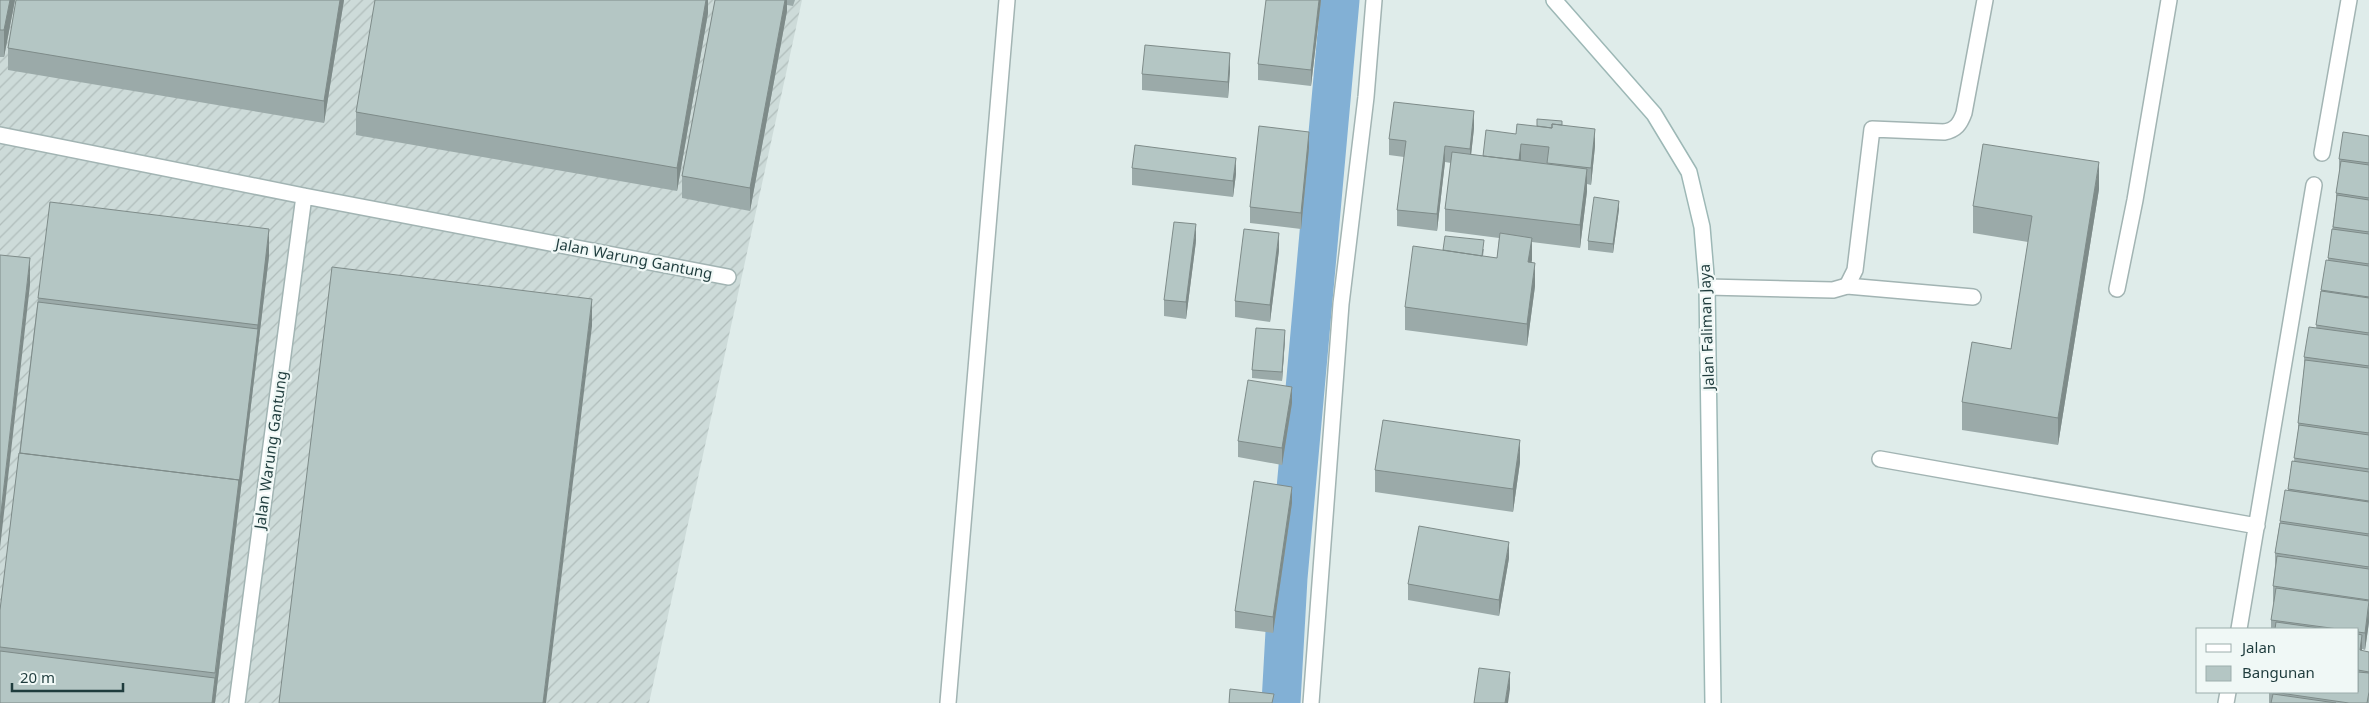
<svg xmlns="http://www.w3.org/2000/svg" width="2369" height="703" font-family="'Noto Sans',sans-serif">
  <defs>
    <pattern id="industrial-furrows" width="10" height="10" patternUnits="userSpaceOnUse" patternTransform="scale(1.25)"><rect width="10" height="10" fill="#cddbd9"/><path d="M-1 1l2-2M0 10L10 0M9 11l2-2" fill="none" stroke="#b0bdbb"/></pattern>
  </defs>
  <rect width="100%" height="100%" fill="#dfecea"/>
  <path fill="url(#industrial-furrows)" d="M0 0H802L649 703H0Z"/>
  <g fill="none" stroke-linecap="round" stroke-linejoin="round">
    <path stroke="#82b0d5" stroke-width="39" d="M1281 703 1288 578 1340 0"/>
    <g stroke="#a2b4b3" stroke-width="18">
      <path id="lane" d="M0 135 304 196 728 277
        M1707 287 1833 290 1847 286 1973 297
        M237 703 304 196"/>
    </g>
    <g stroke="#a2b4b3" stroke-width="18">
      <path id="street" d="M2322 153 2349 0
        M1847 286 1855 270 1872 129 1944 132C1956 130 1960 124 1964 113L1985 0
        M2117 289 2135 200 2169 0
        M1880 459 2257 526
        M2239 629 2314 185
        M948 703 1007 0
        M1311 703 1341 304 1366 97 1374 0
        M2226 703 2228 692"/>
    </g>
    <g stroke="#9db8b6" stroke-width="18">
      <path id="secondary" d="M1554 0 1654 114 1689 172 1702 227 1707 287 1713 703"/>
    </g>
    <use href="#lane" stroke="#fff" stroke-width="15"/>
    <use href="#street" stroke="#fff" stroke-width="15"/>
    <use href="#secondary" stroke="#fff" stroke-width="15"/>
  </g>
  <path fill="#9baaa9" d="M0 0H15L4 57H0Z
    M344 0 324 123 8 70V48Z
    M708 0V13L677 191 356 135V112Z
    M715 0H795L793 6 787 5V11L750 211 682 198V176Z
    M1321 0 1311 86 1258 80V64Z
    M1230 70 1228 98 1142 90V74Z
    M1562 125 1595 146 1591 185 1587 184V191L1580 248 1532 242 1531 263 1535 286 1527 346 1405 330V307L1443 250 1484 249 1483 256 1497 258 1499 238 1445 231V209L1451 163 1445 162 1437 231 1397 226V210L1404 157 1389 155V139L1474 128 1471 154 1483 156 1516 134Z
    M2369 136V622L2365 650 2362 649V651L2369 652V703H2269V692H2358V629H2271V620L2274 603 2273 602V586L2275 566V553L2280 521 2288 490 2292 461H2294L2298 431V423L2304 368V357L2316 328 2321 290 2328 260 2336 202V193L2339 175V159Z
    M1309 148 1301 229 1250 223V207Z
    M1132 168 1236 174 1233 197 1132 185Z
    M2099 189 2058 445 1962 430V402L2011 349 2028 242 1973 233V206Z
    M1619 209 1613 253 1588 250V241Z
    M1196 241 1186 319 1164 316V300Z
    M1279 250 1270 322 1235 317V301Z
    M269 256 215 703H0V610L38 298Z
    M1285 339 1282 381 1252 378V370Z
    M1292 403 1282 465 1238 457V441Z
    M1520 462 1513 512 1375 492V470Z
    M1292 503 1273 633 1235 628V611Z
    M1509 558 1499 616 1408 600V584Z"/>
  <path fill="#7e8b89" d="M10 0H15L4 57V30Z
    M340 0H344L324 123V101Z
    M706 0H708V13L677 191V168Z
    M785 0H787V11L750 211V188Z
    M1319 0H1321L1311 86V70Z
    M1230 53V70L1228 98V82Z
    M1474 111V128L1470 165V149Z
    M1595 129V146L1591 185V168Z
    M1309 132V148L1301 229V213Z
    M1521 144V160L1518 162Z
    M1445 146V162L1437 231V214Z
    M1236 158V174L1233 197V181Z
    M2099 162V189L2058 445V418Z
    M1587 169V191L1580 248V225Z
    M1619 201V209L1613 253V244Z
    M1196 224V241L1186 319V302Z
    M269 229V256L215 703H212Z
    M1279 233V250L1270 322V305Z
    M1532 238V260L1528 285V262Z
    M30 258V285L0 548V521Z
    M1535 263V286L1527 346V324Z
    M592 299V326L546 703H543Z
    M1285 330V339L1282 381V372Z
    M1292 387V403L1282 465V448Z
    M1520 440V462L1513 512V489Z
    M1292 487V503L1273 633V617Z
    M1509 542V558L1499 616V600Z
    M2369 606V622L2365 650V633Z
    M2362 635V651L2360 650Z
    M1510 672V689L1508 703H1505Z"/>
  <path fill="#b4c6c4" stroke="#7e8b89" d="M0 0H10L4 30H0Z
    M16 0H340L324 101 8 48Z
    M375 0H706L677 168 356 112Z
    M715 0H785L750 188 682 176Z
    M1266 0H1319L1311 70 1258 64Z
    M1145 45 1230 53 1228 82 1142 74Z
    M1394 102 1474 111 1470 149 1445 146 1437 214 1397 210 1406 141 1389 139Z
    M1537 119 1562 121V125L1552 124V128L1537 126Z
    M1517 124 1552 128V124L1595 129 1591 168 1547 163 1549 147 1521 144 1519 160 1483 156 1486 130 1516 134Z
    M1259 126 1309 132 1301 213 1250 207Z
    M2343 132 2369 136V163L2339 159Z
    M1983 144 2099 162 2058 418 1962 402 1972 342 2011 349 2032 216 1973 206Z
    M1135 145 1236 158 1233 181 1132 168Z
    M1452 152 1587 169 1580 225 1445 209Z
    M2341 161 2369 165V198L2336 193Z
    M2337 195 2369 200V232L2333 227Z
    M1594 197 1619 201 1613 244 1588 241Z
    M50 202 269 229 258 325 38 298Z
    M1174 222 1196 224 1186 302 1164 300Z
    M1244 229 1279 233 1270 305 1235 301Z
    M2332 229 2369 234V264L2328 258Z
    M1500 233 1532 238 1528 262 1535 263 1527 324 1405 307 1413 246 1497 258Z
    M1445 236 1484 240 1482 256 1443 250Z
    M0 255 30 258 0 521Z
    M2326 260 2369 266V297L2321 290Z
    M332 267 592 299 543 703H279Z
    M2321 291 2369 298V333L2316 325Z
    M38 302 258 329 239 484V480L20 453Z
    M2309 327 2369 335V366L2304 357Z
    M1256 328 1285 330 1282 372 1252 370Z
    M2305 360 2369 368V433L2298 423Z
    M1248 380 1292 387 1282 448 1238 441Z
    M1383 420 1520 440 1513 489 1375 470Z
    M2299 425 2369 435V469L2294 458Z
    M19 453 239 480 215 673 0 647V610Z
    M2292 461 2369 472V501L2288 489Z
    M1254 481 1292 487 1273 617 1235 611Z
    M2285 490 2369 502V534L2280 521Z
    M2280 523 2369 536V567L2275 553Z
    M1419 526 1509 542 1499 600 1408 584Z
    M2277 556 2369 569V600L2273 586Z
    M2276 588 2369 601 2365 633 2358 632V629H2338L2271 620Z
    M2276 622 2326 629H2275Z
    M2358 634 2362 635 2360 650 2369 652V672L2358 670Z
    M0 651 215 678 212 703H0Z
    M1479 668 1510 672 1505 703H1474Z
    M2358 672 2369 673V692L2367 703H2349L2273 692H2358Z
    M1230 689 1274 694 1272 703H1229Z
    M2273 694 2336 703H2271Z"/>
  <g text-anchor="middle" stroke-width="4.5" stroke-linejoin="round" paint-order="stroke">
    <g font-size="15" fill="#1f3c3d" stroke="#f0f8f6">
      <text transform="translate(634 259) rotate(11)" y="5">Jalan Warung Gantung</text>
      <text transform="translate(1707 327) rotate(-92)" y="5">Jalan Faliman Jaya</text>
      <text transform="translate(271 450) rotate(-82)" y="5">Jalan Warung Gantung</text>
    </g>
  </g>
  <rect x="2196" y="628" width="162" height="65" fill="#f0f8f6" stroke="#9cadac"/>
  <rect x="2206" y="644" width="25" height="8" fill="#ffffff" stroke="#9cadac"/>
  <text x="2242" y="653" font-size="15" fill="#1f3c3d">Jalan</text>
  <rect x="2206" y="666" width="25" height="15" fill="#b4c6c4" stroke="#9cadac"/>
  <text x="2242" y="678" font-size="15" fill="#1f3c3d">Bangunan</text>
  <path d="M12 683v8h111v-8" fill="none" stroke="#1f3c3d" stroke-width="2.5"/>
  <text x="20" y="683" font-size="15" fill="#1f3c3d" stroke="#f0f8f6" stroke-width="4" paint-order="stroke">20 m</text>
</svg>
